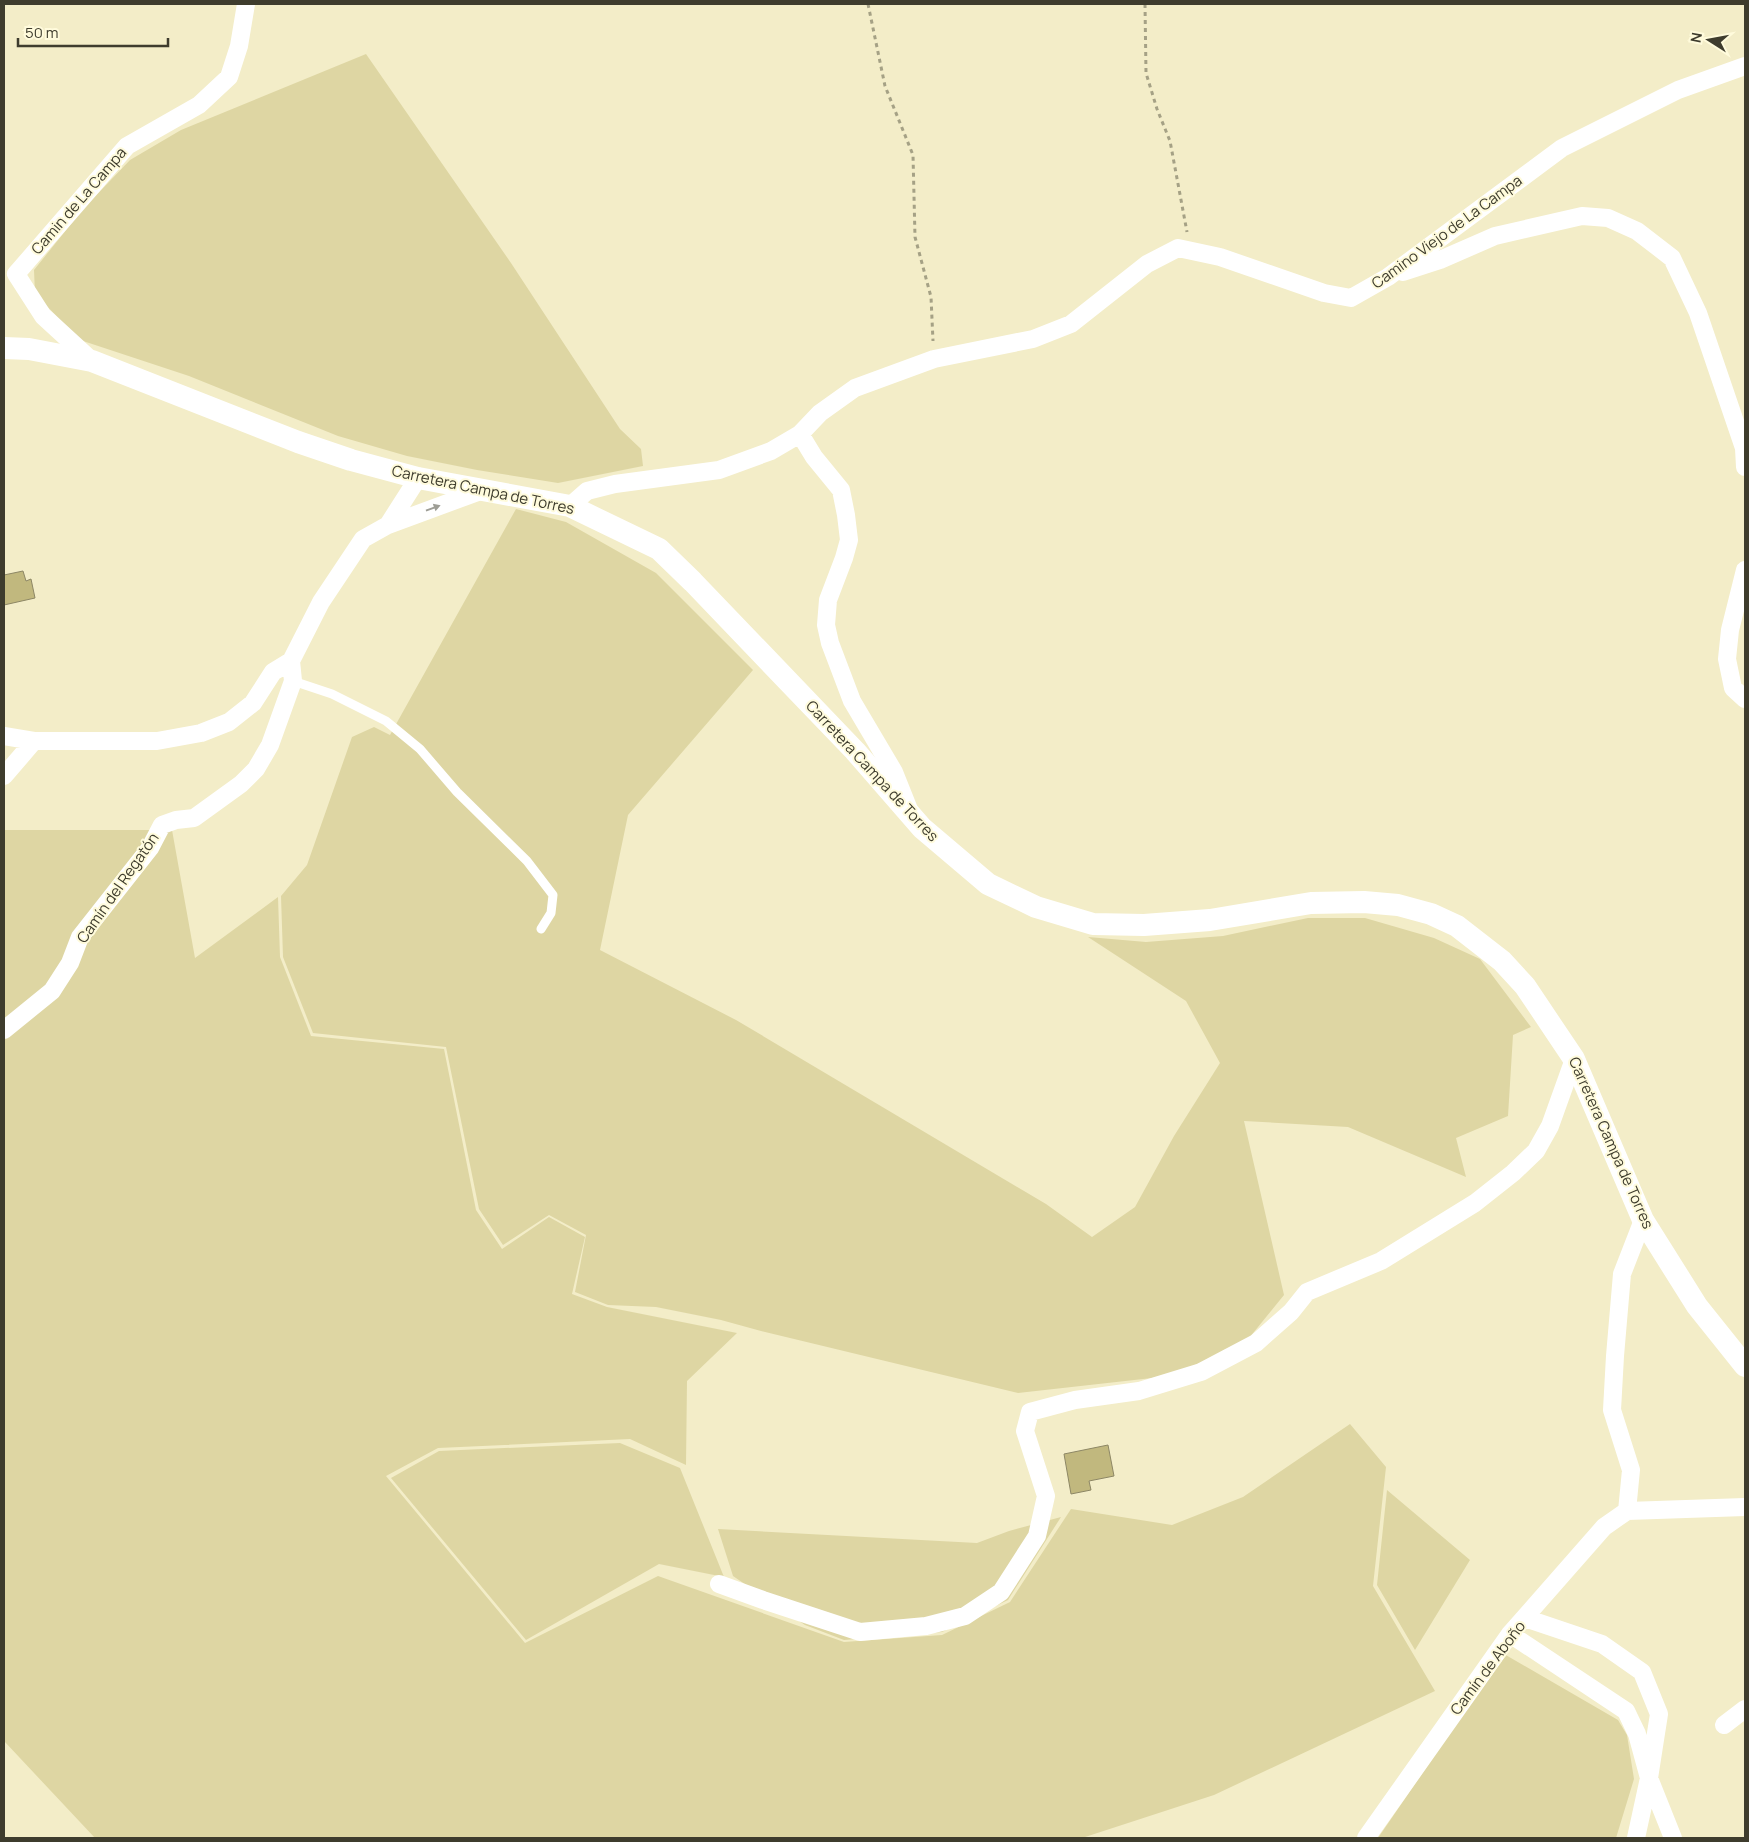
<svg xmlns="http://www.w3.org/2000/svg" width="1749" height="1842" font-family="Manrope,sans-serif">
  <rect width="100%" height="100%" fill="#f3edc8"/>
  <path fill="#ded6a3" d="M366 54 511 263 620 429 641 449 643 466 558 483 477 470 407 456 338 436 189 376 80 340 35 294 34 270 83 209 130 160 181 130Z
    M516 509 566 522 656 573 753 670 628 815 600 950 736 1020 1046 1204 1092 1237 1135 1207 1174 1136 1220 1063 1186 1001 1088 937 1146 942 1223 936 1308 918H1365L1434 938 1480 959 1531 1027 1513 1035 1508 1116 1456 1138 1466 1177 1348 1127 1244 1121 1284 1295 1245 1343 1170 1376 1018 1393 761 1331 721 1320 656 1307 608 1305 575 1292 586 1235 549 1215 503 1245 479 1209 446 1047 313 1033 283 957 281 896 307 865 352 737 374 727 390 735Z
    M4 830H172L195 958 278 897 280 957 311 1036 444 1049 476 1210 502 1249 549 1217 585 1237 572 1294 607 1307 737 1333 687 1381 686 1465 630 1439 438 1448 386 1476 525 1643 658 1576 844 1642 942 1635 1010 1602 1071 1509 1172 1525 1243 1497 1350 1424 1386 1467 1373 1586 1435 1691 1214 1795 1082 1838H95L4 1741Z
    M620 1443 680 1468 724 1577 659 1564 526 1640 391 1478 439 1451Z
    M1387 1490 1470 1560 1415 1650 1377 1585Z
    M1061 1517 1008 1600 942 1632 844 1640 805 1625 733 1576 718 1529 977 1543 1009 1531Z
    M1504 1654 1618 1720 1627 1735 1634 1779 1616 1838H1378Z"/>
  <path fill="#c1b87e" stroke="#8d8765" d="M23 571 26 581 31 579 35 598 4 605V575Z
    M1108 1445 1114 1476 1089 1481 1091 1490 1071 1494 1064 1454Z"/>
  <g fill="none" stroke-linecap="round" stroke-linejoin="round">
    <path stroke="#a5a185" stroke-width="3" stroke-dasharray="4 4" stroke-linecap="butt" d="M868 4 885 86 913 155 915 237 931 297 933 341
      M1145 4 1146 73 1157 109 1170 141 1187 232"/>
    <path stroke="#fff" stroke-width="9" d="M293 681 332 694 386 721 420 749 457 792 527 861 553 895 551 913 541 929"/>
    <path stroke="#fff" stroke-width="18" d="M1403 272 1440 260 1495 236 1582 216 1608 218 1637 231 1672 258 1698 313 1744 448 1745 467
      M92 361 43 316 16 274 127 146 199 105 229 77 239 46 246 4
      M800 434 814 457 841 490 846 515 849 540 844 558 828 600 826 625 830 643 852 701 894 772 908 807
      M570 506 587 491 615 484 719 470 771 451 800 434 820 413 855 388 934 359 1033 339 1071 324 1147 264 1178 248 1220 257 1324 293 1351 298 1388 277 1562 148 1678 90 1745 66
      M388 525 483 490
      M1745 570 1730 630 1727 659 1733 688 1745 699
      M291 661 321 602 363 539 388 525 418 478
      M4 736 34 741
      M4 776 34 741H157L201 733 229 722 253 703 273 672 291 661
      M4 1030 52 991 70 963 80 937 150 848 162 825 176 820 194 818 241 784 256 769 270 745 293 681 291 661
      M1627 1511 1631 1470 1612 1410 1615 1356 1622 1274 1643 1220
      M719 1584 763 1600 860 1632 926 1626 965 1616 1001 1592 1037 1536 1046 1496 1025 1431 1030 1412 1075 1400 1139 1391 1201 1372 1256 1343 1291 1312 1307 1292 1381 1261 1475 1203 1513 1173 1536 1151 1550 1126 1574 1059
      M1525 1618 1602 1644 1642 1672 1659 1714 1649 1778 1636 1838
      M1510 1634 1626 1711 1637 1734 1649 1778 1673 1838
      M1724 1725 1745 1709
      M1366 1838 1510 1634 1604 1527 1627 1511 1745 1507"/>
    <path stroke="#fff" stroke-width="22" d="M4 348 29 349 92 361 298 442 351 460 418 478 570 506 659 549 693 582 855 751 922 828 988 884 1036 907 1093 924 1144 925 1210 920 1311 903 1364 902 1398 905 1431 914 1457 926 1502 961 1525 986 1574 1059 1643 1220 1697 1306 1745 1366"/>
  </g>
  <defs><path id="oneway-solid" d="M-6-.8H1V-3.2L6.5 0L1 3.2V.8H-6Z" transform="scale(1.25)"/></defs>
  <use fill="#9e9e96" href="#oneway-solid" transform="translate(433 508) rotate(-20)"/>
  <g text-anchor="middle" stroke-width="4" stroke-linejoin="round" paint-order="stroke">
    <g font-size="15" fill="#3e3c2d" stroke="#fffbdc">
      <text transform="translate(79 201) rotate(-49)" y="5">Camin de La Campa</text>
      <text transform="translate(1447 232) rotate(-36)" y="5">Camino Viejo de La Campa</text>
      <text transform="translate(483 490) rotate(12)" y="5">Carretera Campa de Torres</text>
      <text transform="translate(872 771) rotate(47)" y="5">Carretera Campa de Torres</text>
      <text transform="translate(118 888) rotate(-55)" y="5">Camín del Regatón</text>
      <text transform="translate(1611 1143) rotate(66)" y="5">Carretera Campa de Torres</text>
      <text transform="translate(1488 1668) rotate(-53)" y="5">Camín de Aboño</text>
    </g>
  </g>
  <rect width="1749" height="1842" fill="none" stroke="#3e3c2d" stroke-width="10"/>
  <g transform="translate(1709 40) rotate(281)" stroke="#fffbdc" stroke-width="4" paint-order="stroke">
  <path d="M0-4L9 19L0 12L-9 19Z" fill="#3e3c2d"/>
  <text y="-8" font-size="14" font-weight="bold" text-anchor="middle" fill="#3e3c2d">N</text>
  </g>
  <path d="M18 38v8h150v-8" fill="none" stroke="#3e3c2d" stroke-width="2.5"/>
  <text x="25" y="38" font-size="15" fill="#3e3c2d" stroke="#fffbdc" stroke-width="4" paint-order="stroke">50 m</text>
</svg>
